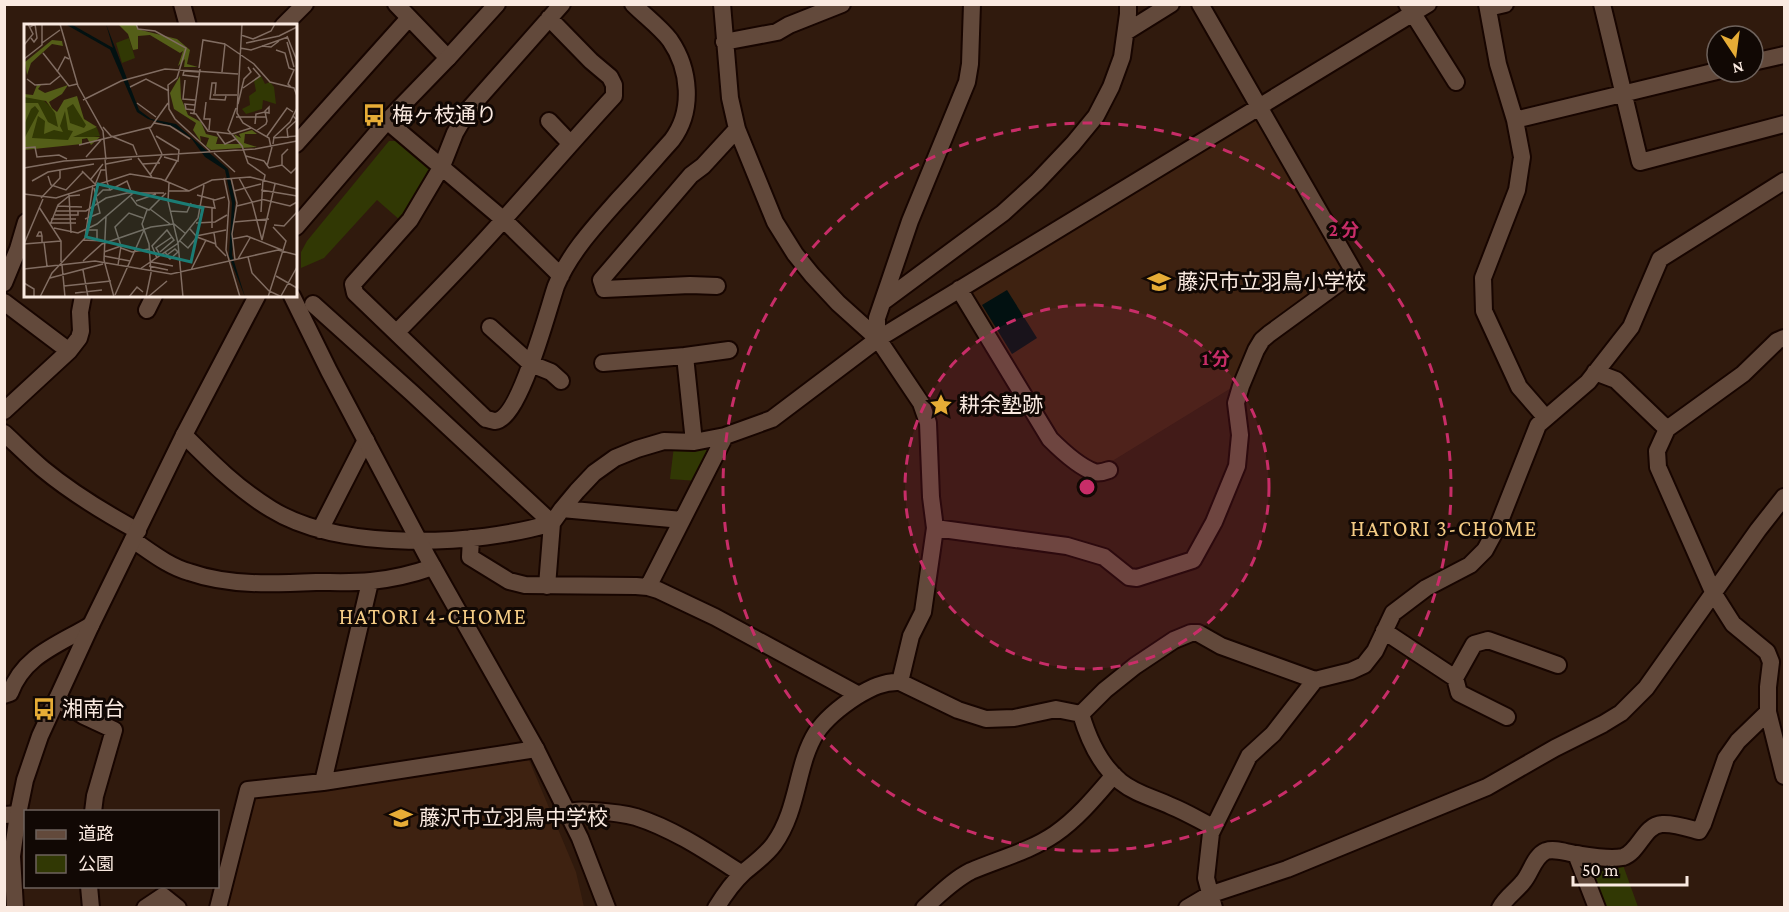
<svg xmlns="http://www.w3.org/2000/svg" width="1789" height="912" font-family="'Crimson Pro','Noto Sans JP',serif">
  <rect width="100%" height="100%" fill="#301a0d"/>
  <path fill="#3e2211" d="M1259 119 1346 271 1257 336 1236 385 1104 466 1097 467 1062 443 968 294Z
    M529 760 576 872 584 907 224 908 256 798Z"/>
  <path fill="#313804" d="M389 141H397L429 165V172L401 221 377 200 324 258 301 268V252L307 241Z
    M717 442 697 481 670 479 674 446Z
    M1584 861 1623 865 1638 907H1603Z"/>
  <path fill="#021111" d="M1007 290 1037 338 1012 354 982 305Z"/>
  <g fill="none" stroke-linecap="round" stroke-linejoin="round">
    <g stroke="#170500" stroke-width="20">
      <path id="minor" d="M396 4 448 58
        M562 4 469 109 455 133 442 166 410 220 353 284 355 293 486 419C487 419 494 421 495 421 520 419 548 309 556 286 569 254 594 227 617 201 636 181 654 160 672 140 694 111 690 69 670 40 660 27 645 16 633 4
        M722 4 730 98 737 129 775 222 795 254 812 275 838 303 878 339 921 403 928 423 931 497 935 528 923 612 911 636 900 682
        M1407 4 1456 82
        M1487 4 1498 64 1515 120 1522 157 1517 190 1483 278 1484 311 1519 387 1546 418
        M1602 4 1640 162 1784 124
        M1488 8 1505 4
        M283 26 305 4
        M1126 32 1171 4
        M724 42 777 32 789 25 842 4
        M1753 62 1784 55
        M1515 120 1717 71
        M387 121 504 220 561 276
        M549 121 570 143
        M296 144 409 18
        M4 283 18 249 26 222
        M717 286 690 285 604 289 601 280 691 175 703 166 737 129
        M959 289 1050 439C1061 450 1080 467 1094 472 1099 473 1104 472 1109 470
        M884 301 1003 213 1037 182 1073 144 1096 116 1111 87 1122 57 1128 14V4
        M4 302 69 351
        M313 304 412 393 552 523 547 586
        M147 310 154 296
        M490 327 531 364 551 372 561 381
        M397 332C433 295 470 258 504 219 541 178 577 136 614 96V85L610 77 591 61 549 18
        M1784 338 1777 341 1743 374 1667 429 1657 451 1658 467 1714 594 1733 624 1767 652 1771 662 1768 687V712L1784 776
        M878 339 877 332V318L891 277 910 221 967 82 970 64 972 4
        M685 356 729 350
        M603 363 685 356 694 442
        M1595 372 1616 380 1667 429
        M4 411 69 351 79 338 81 331 80 312 83 296
        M4 433C17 445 30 458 43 469 72 493 105 513 138 531
        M184 435C211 462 238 489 271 509 340 552 476 546 552 523L562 509 577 491 594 473 615 458 637 449 664 441 694 442 725 436 772 419 878 339 1428 4
        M562 509 682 520
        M935 528 1067 546 1104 557 1129 577 1137 578 1193 560 1214 522 1237 466 1240 435 1236 403 1241 386 1256 350 1262 340 1269 334 1354 272 1200 4
        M320 530 366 440
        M471 538 470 557 509 581 525 585 636 586 648 587 658 590 715 617 859 695
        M133 540C151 552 168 566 189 572 229 586 274 584 316 582 334 582 353 583 371 581 392 579 413 574 433 567
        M648 587 725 436
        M1384 631 1455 678 1459 693 1507 717
        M1455 678 1474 644 1488 640 1558 665
        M4 695 10 693C24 655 58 645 91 625
        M57 699 84 716 114 730 95 796 93 812
        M1081 714 1105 690 1135 666 1174 640 1191 633H1198L1221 646 1315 680
        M1081 714C1088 738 1101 766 1121 782 1136 794 1154 798 1171 806 1186 812 1199 820 1213 827
        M323 782 370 582
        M567 813C577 809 584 811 594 811 608 812 622 813 636 817 674 829 709 853 742 874
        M4 815 18 814
        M89 886 91 908
        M145 908 163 896 178 908
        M218 908 248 790 323 782 536 749
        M716 908C724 895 733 882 744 872 755 863 766 855 774 844 799 809 796 765 816 733 826 718 843 705 857 696 871 688 884 681 900 682L958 710 986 719 1014 718 1056 709 1081 714
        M924 908C939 895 953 880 971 871 999 859 1030 851 1055 834 1078 818 1096 796 1114 775
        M1187 908 1209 895 1287 869 1487 787 1555 748 1603 724 1621 713 1646 688 1758 530 1784 497
        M1214 908 1206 878 1211 833 1249 756 1273 734 1315 680 1351 671 1364 665 1375 651 1393 613 1426 588 1470 565 1485 550 1498 526 1538 425 1588 382 1631 327 1660 259 1784 181
        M1500 908C1506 897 1516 891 1523 882 1531 873 1534 856 1546 851 1555 848 1567 853 1576 854
        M1597 908 1576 854C1589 856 1609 860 1623 857 1639 852 1644 825 1662 824 1673 823 1688 828 1699 831L1703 824 1726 758 1738 741 1768 712"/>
    </g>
    <g stroke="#170500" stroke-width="20">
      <path id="tertiary" d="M182 4 188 26
        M296 227 387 121 448 58 497 4
        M292 296 329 371 428 558 536 749 580 838 607 908
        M15 908 12 856 18 814 25 780 40 736 91 625 184 435 257 296"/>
    </g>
    <use href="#minor" stroke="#62493b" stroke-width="16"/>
    <use href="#tertiary" stroke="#62493b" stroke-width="16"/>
  </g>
  <circle cx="1087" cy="487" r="182" fill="#c82d68" fill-opacity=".12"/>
  <g fill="none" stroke="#c82d68" stroke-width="3" stroke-dasharray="10 8">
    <circle cx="1087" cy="487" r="182"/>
    <circle cx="1087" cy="487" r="364"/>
  </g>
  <defs>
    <g id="bus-bare" transform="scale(1.8)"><path d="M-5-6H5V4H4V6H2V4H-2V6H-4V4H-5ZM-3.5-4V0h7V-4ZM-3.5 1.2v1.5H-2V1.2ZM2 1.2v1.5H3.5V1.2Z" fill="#e6ac36" stroke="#110804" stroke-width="2.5" paint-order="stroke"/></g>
    <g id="school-bare" transform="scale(1.8)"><path d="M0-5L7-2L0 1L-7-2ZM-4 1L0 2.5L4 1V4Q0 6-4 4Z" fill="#e6ac36" stroke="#110804" stroke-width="2.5" paint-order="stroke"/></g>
    <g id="sight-bare" transform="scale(1.8)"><path d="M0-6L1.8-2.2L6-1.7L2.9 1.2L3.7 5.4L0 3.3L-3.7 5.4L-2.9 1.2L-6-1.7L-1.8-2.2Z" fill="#e6ac36" stroke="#110804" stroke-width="2.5" paint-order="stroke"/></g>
  </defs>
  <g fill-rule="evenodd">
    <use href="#bus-bare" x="374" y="115"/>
    <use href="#school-bare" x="1159" y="282"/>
    <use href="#sight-bare" x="941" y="405"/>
    <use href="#bus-bare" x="44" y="709"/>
    <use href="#school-bare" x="401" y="818"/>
  </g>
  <g text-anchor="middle" stroke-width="6" stroke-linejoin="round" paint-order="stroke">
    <g font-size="21" fill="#faeae1" stroke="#110804" text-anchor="start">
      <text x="392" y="122">梅ヶ枝通り</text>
      <text x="1177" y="289">藤沢市立羽鳥小学校</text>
      <text x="959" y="412">耕余塾跡</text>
      <text x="62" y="716">湘南台</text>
      <text x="419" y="825">藤沢市立羽鳥中学校</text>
    </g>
    <g font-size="22" letter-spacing="1.5" fill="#f5cc85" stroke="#110804">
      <text x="1444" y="536">HATORI 3-CHOME</text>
      <text x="433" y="624">HATORI 4-CHOME</text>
    </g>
  </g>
  <g transform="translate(24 24)">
    <rect width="273" height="273" fill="#301a0d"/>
    <path d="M105 14 111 34 98 39 92 19ZM237 52 241 60 246 58 250 63 252 80 239 76 238 85 222 90 218 85 226 81 225 72 232 67 230 57ZM0 72H15L33 89 49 79 63 102 73 104 76 112 0 125Z" fill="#313804"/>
    <path d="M94 0H113V5L153 15 166 26 163 40 174 43H160L161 35 154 42 159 27 156 29 126 11 114 12V25L109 26 104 10ZM28 16 38 17 39 22 28 20 7 39 3 51 1 38ZM156 52 157 74 164 91 177 98 182 110 194 113 192 120H215L210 110 217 114 215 110 228 106 233 110H221L220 119 233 123 187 126 182 122 185 114 176 112 177 118 169 106 172 99 150 85 146 69ZM13 61H17L14 65 21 69 44 61 38 70 25 78 28 84 33 88 40 76 53 72 60 95 73 103 49 113H76L67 121 63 114 58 115V120L0 126V115L15 87 11 82 7 85 0 101V79H14L24 98 34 103 31 89 22 77 0 73V70L9 71ZM49 80 62 101 60 104 46 99 43 84ZM41 87 44 106 49 107 44 116 8 114 14 92 21 97 20 110 30 106 39 108 36 102Z" fill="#545e18" fill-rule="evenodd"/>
    <path d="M82 0 115 86 127 95 152 100 204 145 211 177 208 231 221 273 205 232 208 179 201 146 181 133 167 114 150 103 124 95 113 88 85 23 89 24Z" fill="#021111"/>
    <path fill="none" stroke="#021111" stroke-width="3" d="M44 0 88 25"/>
    <path fill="none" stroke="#816d62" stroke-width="1.5" d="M36 0 54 62 79 107 82 136M112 0 114 5 131 7 162 24 153 54 144 61 145 85 151 95 186 127M218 0 213 89 219 99 245 114 247 123M6 3 11 0 13 14 10 18 7 14M217 11 229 15 247 7 251 0M263 12 273 37M263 18 270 43M18 19 36 6M222 19 255 12 273 3M0 21 9 10 4 0M238 22 247 23 255 17M216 24 227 26 264 13M252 26 261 29 265 44 270 46 264 60 267 63M19 29 45 62 53 60M0 35 18 21V0M175 44 179 16 201 20M33 48 41 33 45 35M198 48 201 20 230 40 246 58 270 64 273 72M175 53 159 51 160 47 176 48M3 55 11 61 26 60 36 52M161 56 159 75 171 76M106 63 122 55 145 67M219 64 236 52 229 44M191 70 192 59H188L186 75 201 76 202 72M189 71H213M59 76 97 57 141 45 214 50M182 78 180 95H186L185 106M113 79 132 93M214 80 220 55 227 48 224 43M212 84 204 106 218 122 224 139 241 151 240 156M170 86 162 85 161 80 171 81M166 89 172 90 184 107 208 110 227 104M170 89 176 45M212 93H242M130 99 146 102 166 115M231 100 232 90 241 88 245 89V83L241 87V88L243 97 242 100 232 107M79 103 87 112 109 121 113 131M125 103 138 130M193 109 201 120 212 115M132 112 155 126 154 137 140 133M243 112 263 84 269 88M249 114 273 112M264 114 263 105 273 96 269 92M249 120 250 113 266 98 273 84M55 121 127 103 144 79M0 124 11 123 13 133 35 131 43 135M190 129 211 148M222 132 240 137 245 144 258 141 267 149 273 143M62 133 77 116M114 134 128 153M81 135 83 158M82 140 108 135M118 140 136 139M258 141V131L264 125M243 142 248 123M0 144 40 137 231 125 273 117M58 147 71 160M126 151 138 131M24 152 27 161 42 166 59 148M200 154 205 178 202 226 216 273M207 154 213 179 208 210 211 236M215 154 228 178 238 216M67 155 79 140M8 157 24 148 70 140M141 157 153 137M145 159 144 177 154 219 159 273M71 161 77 146H82M237 166 273 172M144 167H164M210 167 237 160M0 170 32 174 106 150 137 155 165 167 188 156 226 153 273 165M45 170 47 209M173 171 191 176 201 173M73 172 79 166H86L83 158M107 173 113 181 125 186 142 169M17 174 36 154V146M237 175 266 182 273 178M112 177 132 170M167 181 191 184 189 175M34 182 58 183M213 182 237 176M15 183 37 217V238M188 184V204M126 185 146 200M32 187H62L82 174 103 169H140M146 187 163 188 167 179M237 188 239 156M31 191H54V187M82 192 80 236 90 273M27 195H52M61 195 76 189 70 164M210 198 245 195M26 199H52M172 199 191 198 203 191M26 201 34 181 45 172 56 171M250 201 260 202 273 188M30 204 54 209 73 200 108 170 103 157 86 166M166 205 173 213 192 220M63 206H73V217M190 209 192 222 202 232M18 212H13L15 208H17L18 212V219M172 212 202 206M208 215 223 212 258 226M59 216 80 217M238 216 251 160M156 217 164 224 173 213M20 218 23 242M0 220 19 175M0 220 37 217M97 224 108 228 125 225M80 228 97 222M141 228 145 234 146 235 154 228 151 225 143 231M135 229 132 224 148 213M80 232 106 237M224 233 228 249 245 267 258 273M133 234 128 222 143 206 150 216 136 228M214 235 226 214M59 237 78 220 127 203 150 200 162 210M127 238 149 242M38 241 41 273M94 241 97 222 91 203 105 189 119 194M125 242 144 246M0 245 71 237 147 250 254 226 273 231M116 245 153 220 174 194 180 161M59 246 64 273M167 246 182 216M252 252 273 264M26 254 79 240M0 259 10 265V273M40 262 87 257M51 269 78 266M91 271 120 206M257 272 273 243M16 273 28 249 61 214 69 161M105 273 113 263 119 268M122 273 127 249 125 220 118 200 123 186M124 273 143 257M244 273 262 217 249 203"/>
    <path fill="#1b7c74" fill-opacity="0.15" stroke="#1b7c74" stroke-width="3" d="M74 160 179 184 167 238 62 213Z"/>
    <rect width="273" height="273" fill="none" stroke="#faeae1" stroke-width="3"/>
  </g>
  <circle cx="1087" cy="487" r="9" fill="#c82d68" stroke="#110804" stroke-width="3"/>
  <g font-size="18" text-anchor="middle" font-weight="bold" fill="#c82d68" stroke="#110804" stroke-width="6" stroke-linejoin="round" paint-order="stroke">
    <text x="1344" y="236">2 分</text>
    <text x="1216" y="365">1 分</text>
  </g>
  <rect width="1789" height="912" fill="none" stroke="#faeae1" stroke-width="12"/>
  <rect x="24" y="810" width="195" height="78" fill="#110804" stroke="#6e625c" stroke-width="1.5"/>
  <rect x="36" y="830" width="30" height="9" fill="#62493b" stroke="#6e625c" stroke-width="1.5"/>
  <text x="78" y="840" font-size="18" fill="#faeae1">道路</text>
  <rect x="36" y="855" width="30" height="18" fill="#313804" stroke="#6e625c" stroke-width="1.5"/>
  <text x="78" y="870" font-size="18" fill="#faeae1">公園</text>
  <g transform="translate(1735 54) rotate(167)"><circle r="28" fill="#110804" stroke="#6e625c" stroke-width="1.5"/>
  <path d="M0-4.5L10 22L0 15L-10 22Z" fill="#e6ac36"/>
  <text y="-9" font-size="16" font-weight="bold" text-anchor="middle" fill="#faeae1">N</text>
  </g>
  <path d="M1573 876v9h114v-9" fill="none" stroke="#faeae1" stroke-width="3"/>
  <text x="1582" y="876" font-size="18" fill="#faeae1" stroke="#110804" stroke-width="4.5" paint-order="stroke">50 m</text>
</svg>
